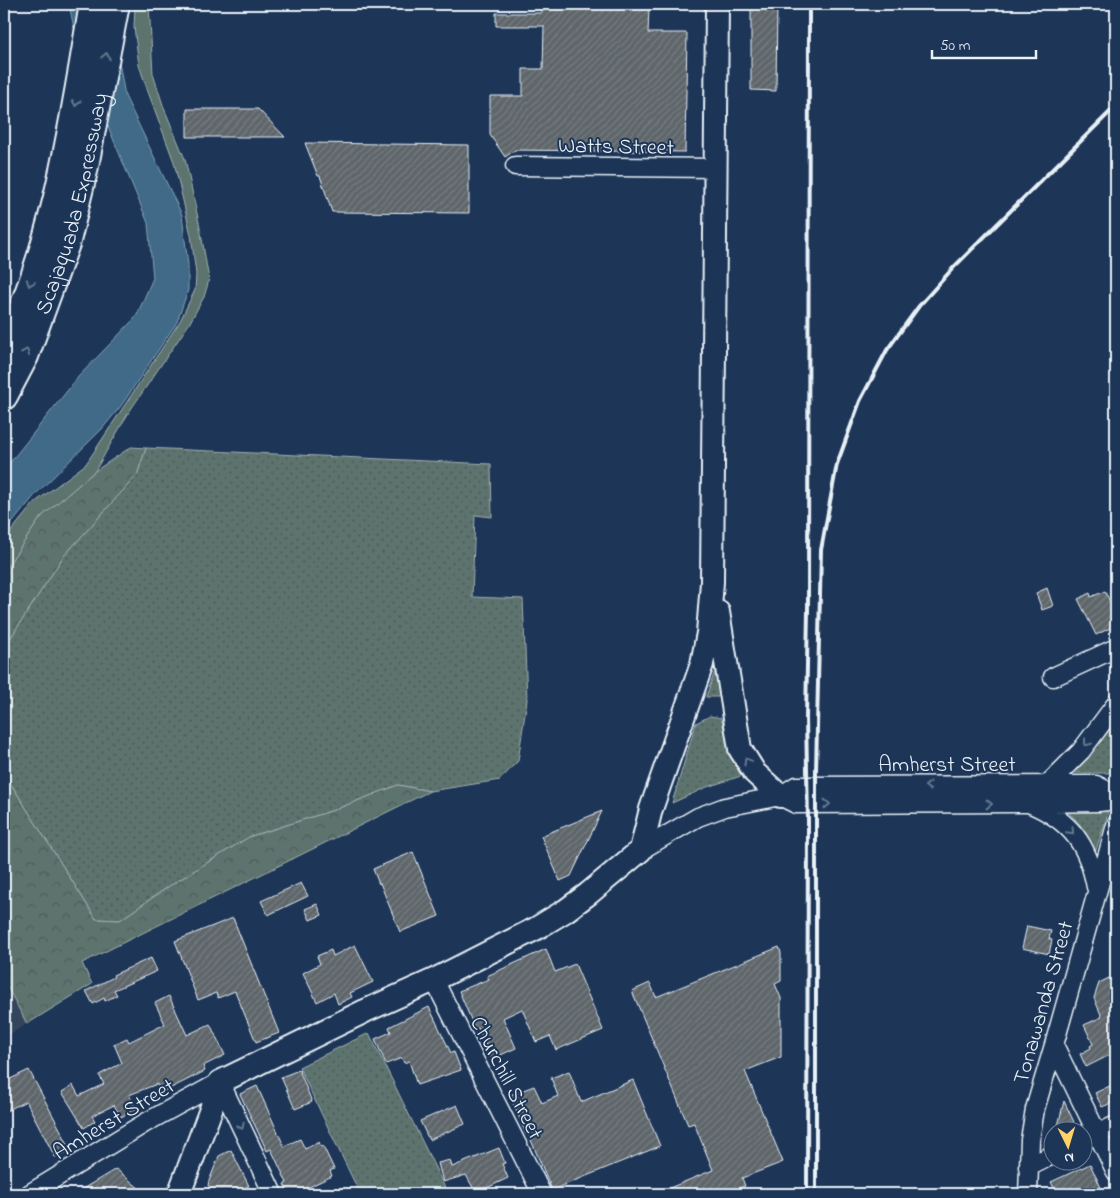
<svg xmlns="http://www.w3.org/2000/svg" width="1120" height="1198" font-family="'Indie Flower',sans-serif">
  <defs>
    <pattern id="grass-dots" width="8" height="8" patternUnits="userSpaceOnUse" patternTransform="scale(1.25)"><rect width="8" height="8" fill="#5d736e"/><path d="M2 2h.1M6 6h.1" fill="none" stroke="#505b5a" stroke-width="1.8" stroke-linecap="round"/></pattern>
    <pattern id="forest-crowns" width="20" height="18" patternUnits="userSpaceOnUse" patternTransform="scale(1.25)"><rect width="20" height="18" fill="#5d736e"/><path d="M2 6a3 3 0 1 1 6 0M12 15a3 3 0 1 1 6 0" fill="none" stroke="#505b5a"/></pattern>
    <pattern id="building-hatch" width="6" height="6" patternUnits="userSpaceOnUse" patternTransform="scale(1.25)"><rect width="6" height="6" fill="#5f666b"/><path d="M-1 1l2-2M0 6l6-6M5 7l2-2" fill="none" stroke="#767c81"/></pattern>
  </defs>
  <rect width="100%" height="100%" fill="#1d3557"/>
  <filter id="ink" filterUnits="userSpaceOnUse"><feTurbulence type="fractalNoise" baseFrequency=".02" numOctaves="2"/><feDisplacementMap in="SourceGraphic" scale="10" xChannelSelector="R" yChannelSelector="G"/><feConvolveMatrix kernelMatrix="1 2 1 2 8 2 1 2 1" color-interpolation-filters="sRGB"/></filter>
  <g filter="url(#ink)">
    <path fill="#31445d" d="M4 981 27 1024 4 1038Z"/>
    <path fill="url(#grass-dots)" stroke="#a2b2b3" d="M146 448 491 464 492 517 475 515 472 597 523 599 527 700 518 761 500 780 430 791 398 785 334 810 249 837 171 885 120 920 96 919 4 773V648L63 557 137 475Z
      M717 665 721 697H706Z
      M710 716 721 718 734 762 741 776 707 787 672 803 696 723Z
      M1116 722V773H1074Z
      M1062 808 1106 810 1108 814 1095 853C1088 835 1079 819 1062 808Z
      M369 1033 448 1194H360L299 1067Z"/>
    <path fill="url(#forest-crowns)" stroke="#a2b2b3" d="M131 447 146 448 137 475 63 557 4 648V571L41 517 95 471Z
      M4 773 96 919 120 920 171 885 249 837 334 810 398 785 430 791 82 963 92 984 27 1024 4 981Z"/>
    <path fill="#5d736e" stroke="#a2b2b3" d="M135 4H149L153 74 164 108 185 159 200 227 209 280 204 297 189 324 129 412 95 471 41 517 4 571V540L34 503 86 464 180 321 195 290 196 274 191 235 174 162 147 89 139 65 134 27Z"/>
    <path fill="#406b87" stroke="#83a1b4" d="M69 4H109L125 96 182 215 188 265V290L177 322 121 406 102 429 35 495 4 533V470L79 376 136 317 153 278 148 223 107 124 88 97Z"/>
    <path fill="url(#building-hatch)" stroke="#e8f1f8" d="M751 4H777L776 91 751 90Z
      M541 6 649 7 648 33H687L685 152 515 150 505 157 490 135V96H523V69H543L544 26H496V13H541Z
      M187 109H258L285 137H187Z
      M305 143 469 145V213L332 212 320 176H318Z
      M1047 588 1053 606 1042 610 1036 593Z
      M1105 591 1116 615V625L1096 635 1078 599 1090 593 1091 597Z
      M602 811 571 876 560 881 541 836Z
      M413 852 439 916 400 932 380 883 379 884 373 869Z
      M301 883 308 896 268 915 261 901Z
      M317 904 322 915 310 920 305 909Z
      M233 918 279 1033 256 1042 235 991 218 998 216 993 198 1000 175 941Z
      M1027 926 1051 931 1049 939 1052 940 1049 954 1022 948Z
      M355 945 373 982 350 993 352 997 338 1004 334 993 317 1002 303 973 320 964 317 956 331 950 333 956Z
      M779 947 781 953V981L775 984 781 998V1057L745 1071 783 1162 742 1178 745 1186 725 1194H655L713 1170 694 1123 688 1125 632 991 650 983 656 997Z
      M546 949 555 972 575 964 603 1030 556 1050 550 1036 536 1042 522 1009 503 1018 516 1048 492 1059 478 1028 475 1029 459 991 489 979 487 976Z
      M151 958 157 971 114 990 117 995 105 1001 104 998 93 1004 86 991 114 977 113 975Z
      M1109 978 1116 995V1052L1086 1067 1080 1054 1091 1048 1090 1046 1093 1044 1084 1025 1102 1017 1094 998 1099 983Z
      M169 996 187 1035 210 1024 225 1055 203 1066 205 1071 161 1093 157 1084 129 1095 136 1109 121 1117 114 1105 92 1116 95 1121 84 1128 62 1092 73 1085 79 1096 104 1084 99 1075 122 1063 114 1044 127 1038 129 1042 165 1024 155 1003Z
      M429 1007 451 1053 454 1052 461 1070 417 1085 409 1061 404 1063 402 1058 386 1064 375 1039 391 1032 389 1027Z
      M29 1070 71 1150 55 1157 26 1101 4 1112V1082Z
      M299 1070 312 1102 295 1109 281 1077Z
      M569 1071 581 1102 633 1080 660 1146 552 1190 528 1133 526 1134 510 1095 534 1086 542 1103 558 1096 551 1078Z
      M1116 1083V1101L1102 1107 1095 1093Z
      M257 1086 284 1146 300 1139 305 1149 319 1142 321 1147 323 1146 334 1169 330 1171 332 1176 294 1194H289L284 1184 287 1183 271 1149 267 1151 240 1094Z
      M1064 1101 1074 1122 1057 1130Z
      M457 1105 465 1124 429 1140 420 1121Z
      M499 1148 505 1163 502 1164 508 1178 476 1193 466 1175 443 1182 438 1163 450 1160 452 1167Z
      M231 1150 249 1186 231 1194H213L208 1185 209 1181 219 1156Z
      M1090 1164 1104 1194H1057L1051 1182Z
      M116 1169 146 1194H74Z"/>
    <g fill="none" stroke-linecap="round" stroke-linejoin="round">
      <g stroke="#e8f1f8" stroke-width="21">
        <path id="minor" d="M515 166 716 168
          M1053 677 1116 648
          M1047 785 1081 751 1116 704
          M780 796 796 804 1031 803 1099 802 1116 800
          M1031 804C1071 821 1088 845 1096 887
          M641 850 698 817 725 807 780 796 796 786 1096 785 1116 795
          M434 980 542 1194
          M1054 1045 1116 1172
          M1082 1141 1116 1125
          M1028 1167 1052 1155
          M29 1194 145 1123 220 1082 273 1194
          M1028 1194 1030 1140 1035 1109 1054 1045 1116 825"/>
      </g>
      <g stroke="#e8f1f8" stroke-width="26">
        <path id="major" d="M718 612 740 749 755 773 780 796
          M179 1194 210 1112 220 1082 365 1011 434 980 537 928 565 911 588 894 641 850 651 809 702 664 708 633 712 582 717 4"/>
      </g>
      <g stroke="#e8f1f8" stroke-width="30">
        <g id="highway">
          <path d="M4 350C57 242 73 121 93 4"/>
          <path id="s1" d="M4 396 25 356 67 241 84 171 116 4"/>
        </g>
      </g>
      <use href="#minor" stroke="#1d3557" stroke-width="18"/>
      <use href="#major" stroke="#1d3557" stroke-width="22"/>
      <use href="#highway" stroke="#1d3557" stroke-width="26"/>
      <path stroke="#e8f1f8" stroke-width="4" d="M807 1194 808 820 806 718 808 611 809 4
        M816 1194V771L821 550 837 464 860 401 887 350 919 306 954 267 1116 106"/>
    </g>
    <defs><path id="oneway-chevron" d="M-2-3.5L2.5 0L-2 3.5" fill="none" stroke-width="1.6" stroke-linecap="round" stroke-linejoin="round" transform="scale(1.25)"/></defs>
    <g stroke="#64778f">
      <use href="#oneway-chevron" transform="translate(106 56) rotate(-79)"/>
      <use href="#oneway-chevron" transform="translate(76 103) rotate(100)"/>
      <use href="#oneway-chevron" transform="translate(30 283) rotate(110)"/>
      <use href="#oneway-chevron" transform="translate(26 352) rotate(-67)"/>
      <use href="#oneway-chevron" transform="translate(1087 743) rotate(127)"/>
      <use href="#oneway-chevron" transform="translate(747 761) rotate(-121)"/>
      <use href="#oneway-chevron" transform="translate(928 786) rotate(180)"/>
      <use href="#oneway-chevron" transform="translate(827 804)"/>
      <use href="#oneway-chevron" transform="translate(989 804)"/>
      <use href="#oneway-chevron" transform="translate(1071 831) rotate(47)"/>
      <use href="#oneway-chevron" transform="translate(241 1126) rotate(65)"/>
    </g>
  </g>
  <g text-anchor="middle" stroke-width="4" stroke-linejoin="round" paint-order="stroke">
    <g font-size="22" fill="#e8f1f8" stroke="#1d3557">
      <text transform="translate(616 145) rotate(1)" y="8">Watts Street</text>
      <text dy="8" stroke="none"><textPath href="#s1" startOffset="205">Scajaquada Expressway</textPath></text>
      <text x="947" y="771">Amherst Street</text>
      <text transform="translate(1042 1002) rotate(-74)" y="8">Tonawanda Street</text>
      <text transform="translate(508 1077) rotate(63)" y="8">Churchill Street</text>
      <text transform="translate(113 1118) rotate(-31)" y="8">Amherst Street</text>
    </g>
  </g>
  <rect width="1120" height="1198" fill="none" stroke="#1d3557" stroke-width="20"/>
  <rect x="10" y="10" width="1100" height="1178" fill="none" stroke="#e8f1f8" stroke-width="2" filter="url(#ink)"/>
  <g transform="translate(1068 1146) rotate(175)"><circle r="24" fill="#1d3557" stroke="#6e8097"/>
  <path d="M0-4L9 19L0 12L-9 19Z" fill="#ffd166"/>
  <text y="-8" font-size="14" font-weight="bold" text-anchor="middle" fill="#e8f1f8">N</text>
  </g>
  <path d="M932 50v8h104v-8" fill="none" stroke="#e8f1f8" stroke-width="2.5"/>
  <text x="940" y="50" font-size="15" fill="#e8f1f8" stroke="#1d3557" stroke-width="4" paint-order="stroke">50 m</text>
</svg>
